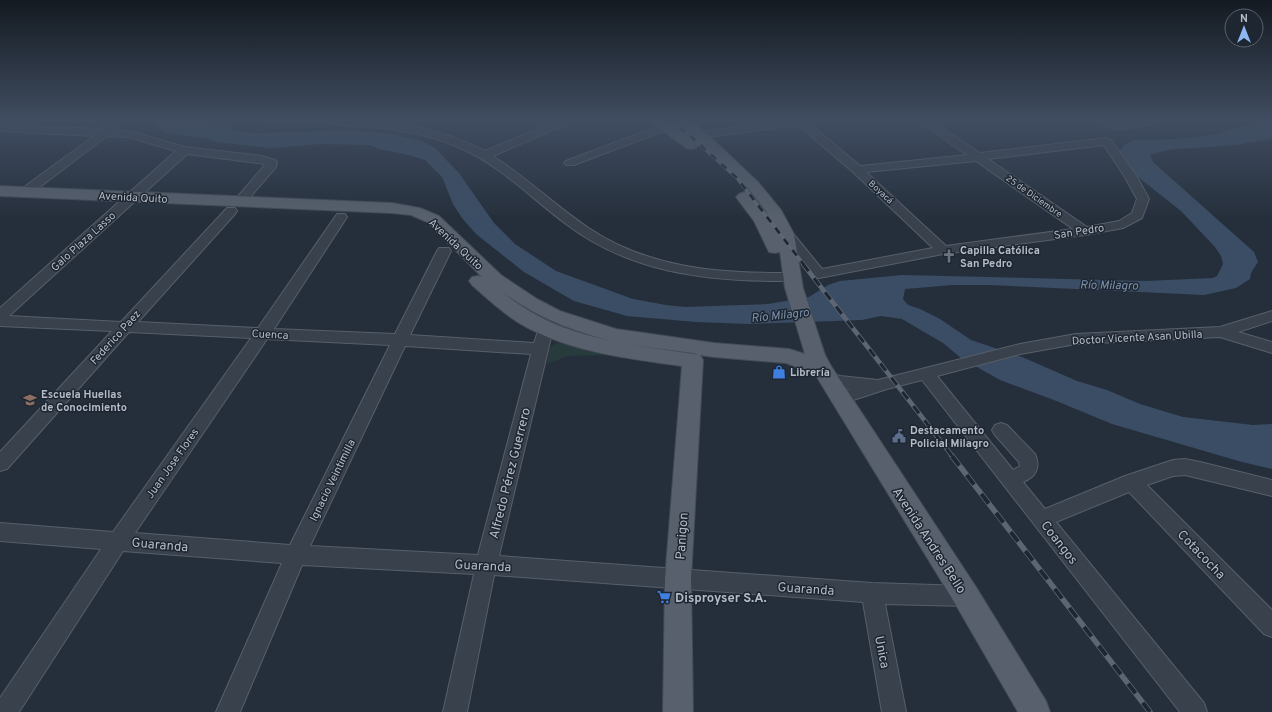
<svg xmlns="http://www.w3.org/2000/svg" width="1272" height="712" font-family="Overpass,sans-serif">
  <rect width="100%" height="100%" fill="#252f3c"/>
  <path fill="#273b3d" d="M230 120H291L327 124 369 127 368 128 265 125Z
    M557 343H563L613 355 568 356 547 364 550 347Z"/>
  <path fill="#3b4d64" d="M147 120H197L217 123 240 131 257 133 351 130 393 134 422 141 435 148 459 173 494 223 515 244 556 271 633 299 666 305 685 307 768 304 809 297 828 285 840 281 902 275 1146 281 1213 278 1217 276 1223 264 1221 256 1215 247 1181 211 1138 177 1128 166 1119 151 1126 144 1134 140C1161 139 1189 140 1215 134 1234 130 1252 120 1272 120V138L1270 139C1249 143 1229 146 1208 147 1186 149 1171 147 1150 155L1153 162 1254 252 1258 262 1251 273 1250 279 1236 288 1204 295 989 285H952L905 289 903 299 908 305 920 309 940 319 971 340 1022 357 1077 381 1107 390 1140 404 1183 417 1253 425 1272 424V469L1242 462 1112 424 1054 400 1000 380 961 358 943 343 902 319 881 316 862 320 749 324 696 322 627 316 574 301 524 272 476 234 462 218 453 204 442 177 425 160 405 154 379 149 370 145 321 144 271 148 216 142 205 138 167 133Z"/>
  <g fill="none" stroke-linecap="round" stroke-linejoin="round">
    <g stroke="#575f6a" stroke-width="2">
      <path id="minor" d="M110 120H120L112 130 129 131 185 147 262 156 275 160 277 162 276 167 244 204H236L234 201 264 166 265 164 187 154 9 316 121 322 227 208H235L237 211 235 214 138 322 258 328 337 214H345L347 217 274 329 395 334 437 251 439 248H449L451 251 410 335 534 343 540 325 545 324 550 325 553 329 499 556 872 583 966 586 974 589 977 596 974 603 966 606 885 604 906 712H882L863 602 494 575 467 712H443L474 574 302 565 240 712H216L282 563 123 551 19 712H0V698L101 549 0 541V523L113 532 251 338 129 332 7 469 0 471V452L112 331 0 326V308L176 151 128 137 107 136 28 196H20L18 193 20 190 94 136 0 131V125L101 129ZM267 339 390 345 290 545 135 533ZM405 346 531 354 478 555 310 546Z
        M311 120C320 119 331 120 342 120 391 120 440 128 485 151L559 120H572L571 122 493 156C527 178 557 207 590 229 648 267 714 273 781 273L786 274 788 277 786 280 781 281C704 281 629 272 566 224 531 198 499 164 458 147 413 127 364 127 316 123Z
        M789 120H814L813 122 809 123 860 166 967 155 920 122 919 120H930L980 153 1107 138 1112 141 1137 177 1149 199 1142 218 1123 228 1085 235 943 254 819 278 814 277 781 237 779 234 781 231H791L822 269 933 248 853 172 798 125 700 138 695 135 700 132ZM1104 145 1125 177 1137 199 1132 213 1119 221 1087 227 988 159ZM976 161 1073 229 946 246 866 172Z
        M1094 120H1108L1120 124 1143 120H1163L1158 123 1119 130 1095 122Z
        M667 123 671 124 672 126 671 128 574 165H566L564 163 566 161Z
        M1272 311V321L1238 332 1272 342V353L1220 337 1076 344 1020 354 937 376 1013 470 1020 466 1019 462 995 435 992 430 995 425 1001 423 1007 425 1035 454C1041 467 1036 477 1023 482L1045 509 1125 476 1173 460 1185 459 1200 462 1272 480V496L1185 475 1173 476 1147 485 1272 610V637L1264 634 1129 492 1056 522 1204 703 1207 712H1180L922 380 887 389 841 404 835 402 833 398 835 394 850 389 840 388 822 383 820 379 822 375 828 373 840 376 878 380 1020 344 1076 334 1220 327Z"/>
    </g>
    <g stroke="#424a55" stroke-width="2">
      <path id="major" d="M652 120H666L698 145 696 148 691 149 686 148 653 123Z
        M675 120H689L705 132 758 182 781 210 794 234 803 288 825 355 831 366 976 587 1046 701 1050 712H1018L956 605 815 374 786 363 714 357 625 344 693 353 700 355 703 360 691 579 693 712H663L665 579 682 366C632 359 577 353 530 329 508 318 490 301 472 285L469 281 472 277 478 276 482 277 427 222 411 215 392 213 0 196V186L392 203 420 208 439 216 501 275 537 299 560 311 616 329 714 343 789 349 805 354 785 288 780 252 775 253 769 252 754 221 736 197 739 194 744 192 749 194 772 223 766 211 748 188ZM501 291C537 317 568 329 611 341 568 332 535 319 501 291Z"/>
    </g>
    <path stroke="#45585a" stroke-width="2" stroke-dasharray="2.5 2.5" stroke-linecap="butt" d="M243 120 308 126"/>
    <use href="#minor" fill="#39414c" fill-rule="evenodd"/>
    <use href="#major" fill="#57606c" fill-rule="evenodd"/>
    <g stroke="#5b6573" stroke-width="3.5">
      <path id="rail-far2" d="M667 120 687 133 737 178 804 265"/>
    </g>
    <g stroke="#5b6573" stroke-width="4.5">
      <path id="rail-far1" d="M803 264 953 457"/>
    </g>
    <g stroke="#5b6573" stroke-width="5.5">
      <path id="rail" d="M952 456 1150 712"/>
    </g>
    <use href="#rail-far2" stroke="#1e2631" stroke-width="2.5" stroke-dasharray="7" stroke-linecap="butt"/>
    <use href="#rail-far1" stroke="#1e2631" stroke-width="3" stroke-dasharray="9" stroke-linecap="butt"/>
    <use href="#rail" stroke="#1e2631" stroke-width="4" stroke-dasharray="12" stroke-linecap="butt"/>
  </g>
  <linearGradient id="sky" x2="0" y2="1"><stop stop-color="#141a21"/><stop offset="0.55" stop-color="#404d61"/><stop offset="1" stop-color="#404d61" stop-opacity="0"/></linearGradient>
  <rect width="1272" height="219" fill="url(#sky)"/>
  <defs>
    <g id="church-bare" transform="scale(1.08)"><path d="M-1.2-6h2.4v3.5h3.3v2.4h-3.3V6h-2.4V-.1h-3.3v-2.4h3.3Z" fill="#6b7280" stroke="#1e2631" stroke-width="2.5" paint-order="stroke"/></g>
    <g id="shop-bare" transform="scale(1.08)"><path d="M-5-2.5h2.3a2.7 3.5 0 0 1 5.4 0H5L5.5 6h-11ZM-1.5-2.5h3a1.5 2.3 0 0 0-3 0Z" fill="#3f7fe0" stroke="#1e2631" stroke-width="2.5" paint-order="stroke"/></g>
    <g id="school-bare" transform="scale(1.08)"><path d="M0-5L7-2L0 1L-7-2ZM-4 1L0 2.5L4 1V4Q0 6-4 4Z" fill="#8d6e63" stroke="#1e2631" stroke-width="2.5" paint-order="stroke"/></g>
    <g id="civic-bare" transform="scale(1.08)"><path d="M-.6-6.5H3V-4.5H.6V-3L4-1V1h2V6H-6V1h2V-1L-.6-3ZM-1.2 2.5V6h2.4V2.5Z" fill="#5c6f8a" stroke="#1e2631" stroke-width="2.5" paint-order="stroke"/></g>
    <g id="supermarket-bare" transform="scale(1.08)"><path d="M-6-5.5h2.5l.6 2H6L4.5 2H-2.5L-4.4-4H-6ZM-1.5 3.2a1.3 1.3 0 1 0 .1 0ZM3 3.2a1.3 1.3 0 1 0 .1 0Z" fill="#3f7fe0" stroke="#1e2631" stroke-width="2.5" paint-order="stroke"/></g>
  </defs>
  <g fill-rule="evenodd">
    <use href="#church-bare" x="949" y="256"/>
    <use href="#shop-bare" x="779" y="372"/>
    <use href="#school-bare" x="30" y="400"/>
    <use href="#civic-bare" x="899" y="436"/>
    <use href="#supermarket-bare" x="664" y="597"/>
  </g>
  <g text-anchor="middle" stroke-width="3" stroke-linejoin="round" paint-order="stroke">
    <g font-size="9" fill="#b4bcc7" stroke="#1e2631">
      <text transform="translate(881 192) rotate(43)" y="3">Boyacá</text>
      <text transform="translate(1034 196) rotate(35)" y="3">25 de Diciembre</text>
    </g>
    <g font-size="11" fill="#b4bcc7" stroke="#1e2631">
      <text transform="translate(133 197) rotate(3)" y="4">Avenida Quito</text>
      <text transform="translate(1079 231) rotate(-9)" y="4">San Pedro</text>
      <text transform="translate(83 241) rotate(-42)" y="4">Galo Plaza Lasso</text>
      <text transform="translate(456 244) rotate(43)" y="4">Avenida Quito</text>
      <text transform="translate(270 334) rotate(3)" y="4">Cuenca</text>
      <text transform="translate(115 337) rotate(-48)" y="4">Federico Paez</text>
      <text transform="translate(1137 337) rotate(-3)" y="4">Doctor Vicente Asan Ubilla</text>
      <text transform="translate(172 463) rotate(-55)" y="4">Juan Jose Flores</text>
      <text transform="translate(332 480) rotate(-64)" y="4">Ignacio Veintimilla</text>
    </g>
    <g font-size="11" font-weight="bold" fill="#b4bcc7" stroke="#1e2631" text-anchor="start">
      <text x="960" y="254">Capilla Católica<tspan x="960" dy="13">San Pedro</tspan></text>
      <text x="790" y="376">Librería</text>
      <text x="41" y="398">Escuela Huellas<tspan x="41" dy="13">de Conocimiento</tspan></text>
      <text x="910" y="434">Destacamento<tspan x="910" dy="13">Policial Milagro</tspan></text>
    </g>
    <g font-size="12" font-style="italic" fill="#7d93ae" stroke="#1e2631">
      <text transform="translate(1109 285) rotate(1)" y="4">Río Milagro</text>
      <text transform="translate(780 315) rotate(-6)" y="4">Río Milagro</text>
    </g>
    <g font-size="13" fill="#b4bcc7" stroke="#1e2631">
      <text transform="translate(509 473) rotate(-76)" y="5">Alfredo Pérez Guerrero</text>
      <text transform="translate(681 536) rotate(-86)" y="5">Panigon</text>
      <text transform="translate(930 540) rotate(57)" y="5">Avenida Andres Bello</text>
      <text transform="translate(1060 542) rotate(52)" y="5">Coangos</text>
      <text transform="translate(160 544) rotate(5)" y="5">Guaranda</text>
      <text transform="translate(1202 554) rotate(46)" y="5">Cotacocha</text>
      <text transform="translate(483 565) rotate(3)" y="5">Guaranda</text>
      <text transform="translate(806 588) rotate(4)" y="5">Guaranda</text>
      <text transform="translate(883 652) rotate(79)" y="5">Unica</text>
    </g>
    <g font-size="13" font-weight="bold" fill="#b4bcc7" stroke="#1e2631" text-anchor="start">
      <text x="675" y="602">Disproyser S.A.</text>
    </g>
  </g>
  <g transform="translate(1244 28)"><circle r="19" fill="#1e2631" stroke="#5a626d"/>
  <path d="M0-3L7 15L0 10L-7 15Z" fill="#8eb7f2"/>
  <text y="-6" font-size="11" font-weight="bold" text-anchor="middle" fill="#b4bcc7">N</text>
  </g>
</svg>
